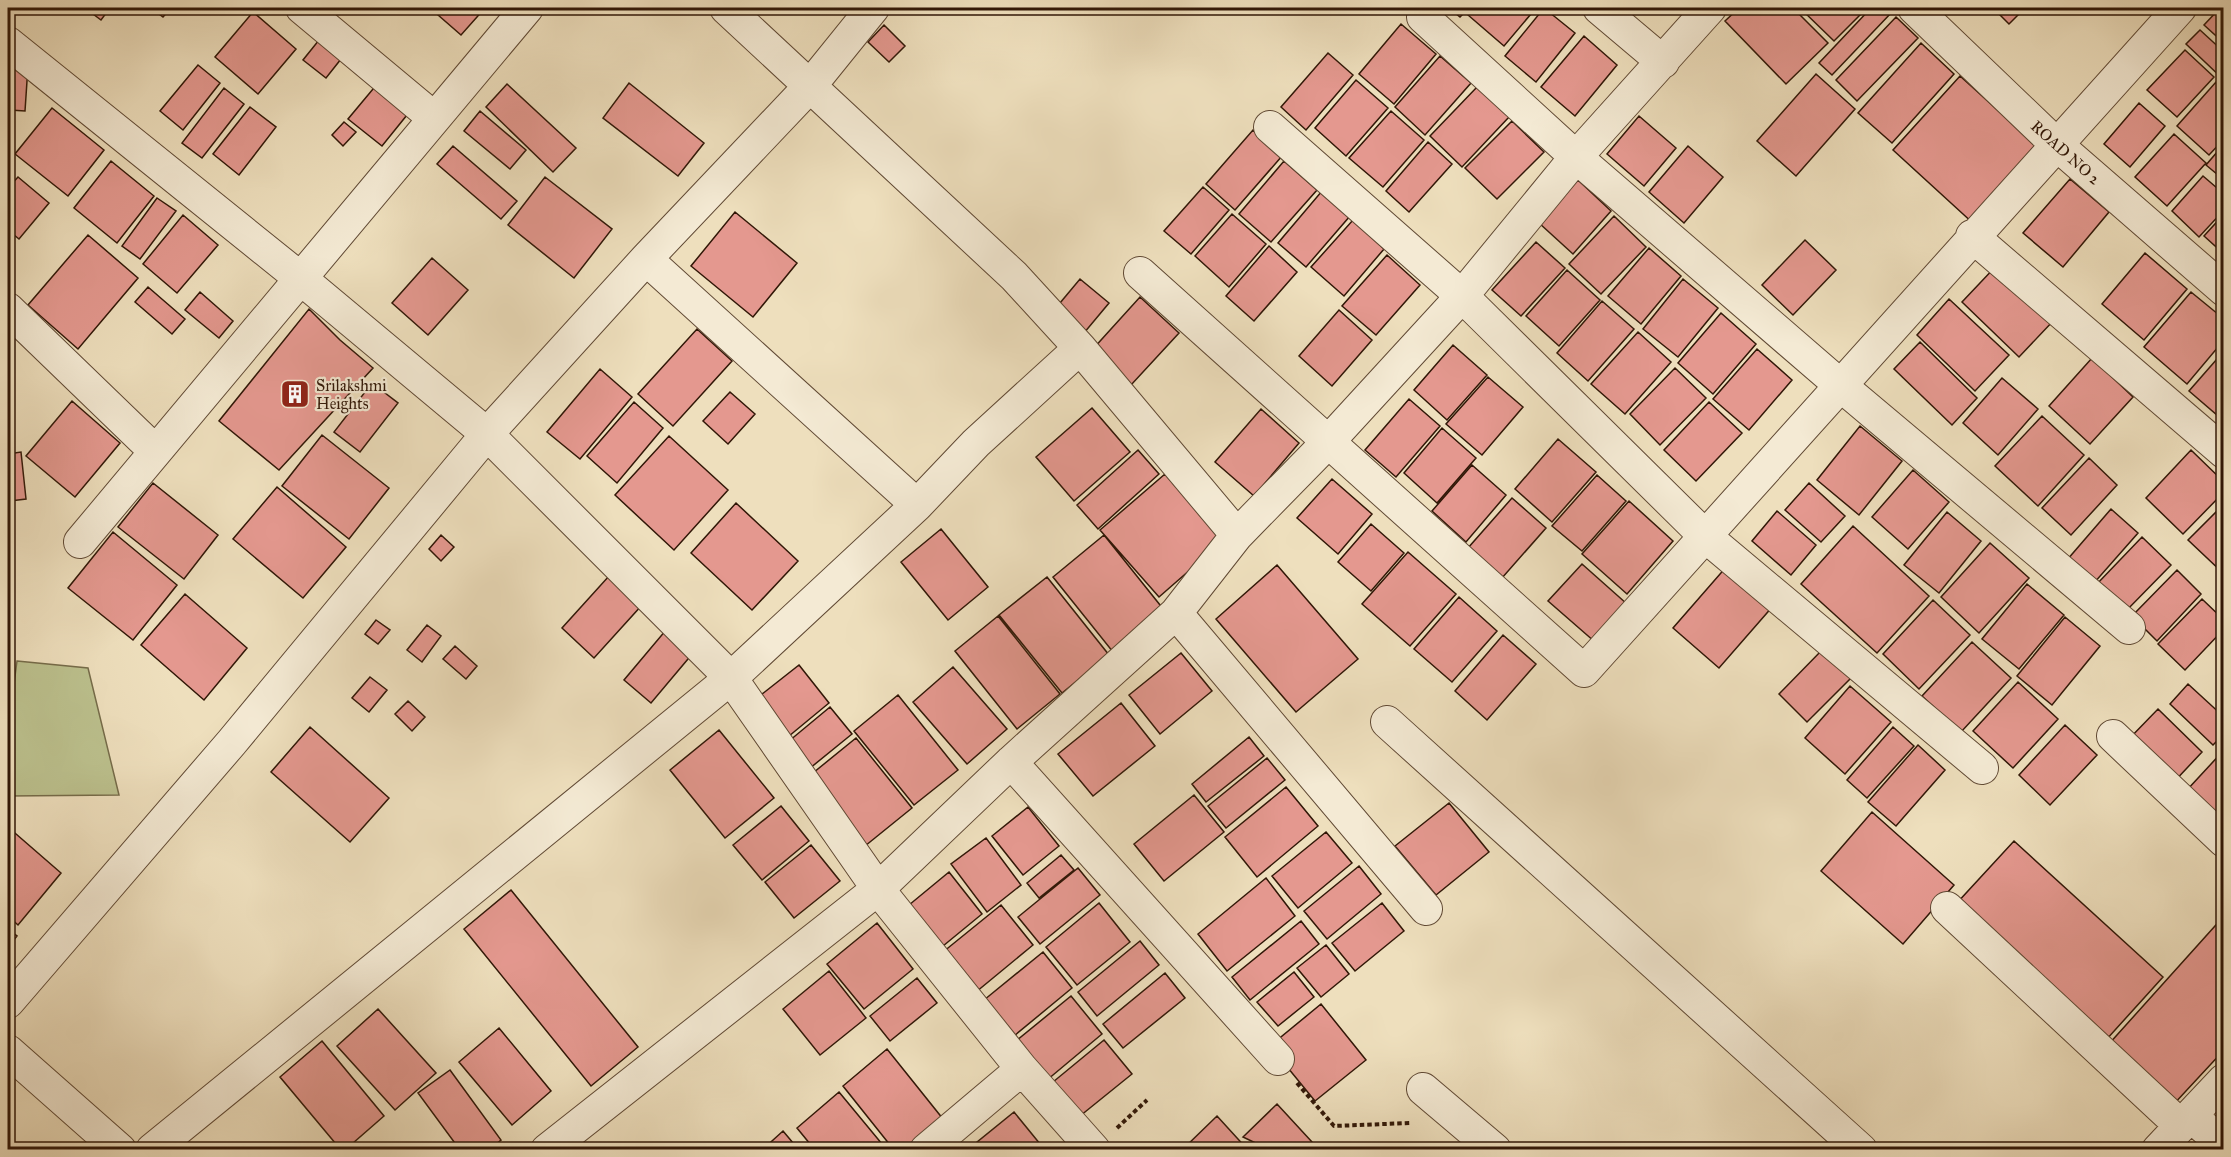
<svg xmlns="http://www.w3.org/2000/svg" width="2231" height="1157" font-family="'IM FELL Great Primer',serif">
  <rect width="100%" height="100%" fill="#eedfbd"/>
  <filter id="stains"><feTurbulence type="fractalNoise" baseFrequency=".00333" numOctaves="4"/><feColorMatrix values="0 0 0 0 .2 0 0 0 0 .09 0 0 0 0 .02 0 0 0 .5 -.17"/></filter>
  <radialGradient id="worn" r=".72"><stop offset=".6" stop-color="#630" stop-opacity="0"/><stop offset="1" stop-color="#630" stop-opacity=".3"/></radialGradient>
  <path fill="#bcc18e" stroke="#766c4a" stroke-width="1.5" d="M17 661 88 668 119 795 8 796V729Z"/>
  <path fill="#e4988f" stroke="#311707" stroke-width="1.5" d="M85 8H110L101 20Z
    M151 8H171L163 17Z
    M430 8H485L461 35Z
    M1449 8H1469L1460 17Z
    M1474 8H1536L1504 46 1468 15Z
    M1544 8 1575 33 1536 82 1505 56Z
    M1739 8H1793L1828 43 1786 84 1725 21Z
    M1800 8H1867L1834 41Z
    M1871 8H1888L1892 12 1832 75 1819 63Z
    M1993 8H2025L2009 24Z
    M2220 8H2224V43L2204 25Z
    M253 12 296 49 258 94 215 57Z
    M1896 17 1918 38 1857 101 1836 80Z
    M1401 24 1436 54 1394 104 1359 74Z
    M884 25 905 46 889 62 868 42Z
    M2200 30 2224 52V80L2186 44Z
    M1584 36 1617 65 1575 116 1541 87Z
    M319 40 341 59 326 78 303 60Z
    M1921 43 1954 74 1892 143 1858 113Z
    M2185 50 2214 77 2177 117 2147 90Z
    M1328 53 1353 75 1306 130 1281 107Z
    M1440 56 1471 83 1425 135 1395 107Z
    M198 65 220 83 183 130 160 111Z
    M13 66H28L25 111 10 110Z
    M1816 74 1855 109 1796 176 1757 141Z
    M1960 76 2042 150 1975 225 1893 150Z
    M1356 80 1388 108 1346 156 1315 128Z
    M2216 82 2224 89V139L2209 155 2177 126Z
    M378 83 411 110 382 146 348 119Z
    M629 83 704 143 678 176 603 118Z
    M507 84 576 148 553 172 486 107Z
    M1477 87 1509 117 1462 167 1430 136Z
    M224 88 244 104 202 158 182 143Z
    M2139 103 2165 126 2130 167 2104 144Z
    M250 107 276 127 239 175 213 154Z
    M52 108 104 150 68 196 15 154Z
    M480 111 526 150 510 169 464 131Z
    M1391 111 1424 140 1383 187 1349 158Z
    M1639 116 1676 148 1644 186 1607 154Z
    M1512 121 1544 152 1497 199 1465 168Z
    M344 122 356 132 343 146 332 135Z
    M1253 130 1282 156 1235 210 1206 184Z
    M2174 134 2206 163 2167 206 2135 177Z
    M1428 142 1452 164 1409 212 1386 191Z
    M2224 144V180L2206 165Z
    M453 146 517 201 501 219 437 164Z
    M1688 146 1723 177 1684 223 1649 192Z
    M111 161 154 196 117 243 74 208Z
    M1284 161 1317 190 1271 242 1239 214Z
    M2203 176 2224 194V210L2199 237 2172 211Z
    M18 177 49 203 19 239 8 230V188Z
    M545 177 612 229 574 278 508 225Z
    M2070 179 2109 212 2063 267 2023 233Z
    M1578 180 1611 211 1573 254 1539 223Z
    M1203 187 1229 210 1191 254 1164 231Z
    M1322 191 1350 216 1306 267 1278 243Z
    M157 198 176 211 140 259 122 246Z
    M735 212 797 263 753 317 691 266Z
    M1232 214 1266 244 1229 287 1195 256Z
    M2224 214V254L2204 236Z
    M183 215 218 245 177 293 143 264Z
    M1614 216 1646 247 1601 294 1569 264Z
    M1353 220 1384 249 1344 296 1311 267Z
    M88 235 138 278 78 349 28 305Z
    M1805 240 1836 270 1793 315 1762 285Z
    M1536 242 1565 268 1521 316 1492 290Z
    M1269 246 1297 272 1254 321 1226 296Z
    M1649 248 1681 276 1641 324 1608 296Z
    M2145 253 2187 289 2144 340 2102 304Z
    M1387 255 1420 285 1376 335 1342 306Z
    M432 258 468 290 428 335 392 303Z
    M1997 265 2054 320 2019 357 1962 302Z
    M1567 270 1600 300 1559 346 1526 316Z
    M1080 279 1109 303 1084 333 1055 309Z
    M1683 279 1718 308 1678 357 1643 329Z
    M148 287 185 319 172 334 135 302Z
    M200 292 233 321 219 338 185 310Z
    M2191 292 2224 319V340L2187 384 2144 347Z
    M1140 297 1179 333 1131 385 1092 350Z
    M1949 299 2009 355 1975 391 1917 335Z
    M1602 301 1634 329 1588 381 1557 353Z
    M309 309 340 340 373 368 279 470 219 421Z
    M1339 310 1372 340 1332 386 1299 356Z
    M1721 313 1756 344 1713 394 1678 363Z
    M697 329 732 361 673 426 638 394Z
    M1638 332 1671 362 1625 414 1591 384Z
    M1920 342 1977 398 1952 425 1894 369Z
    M1453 345 1487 375 1447 420 1414 390Z
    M1757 349 1792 380 1749 430 1713 399Z
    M2224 351V421L2189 391Z
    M2092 358 2133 397 2090 444 2049 406Z
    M1675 368 1706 398 1660 445 1630 414Z
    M600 369 632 397 580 459 547 432Z
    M1488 377 1523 407 1482 455 1446 424Z
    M2002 378 2038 409 1998 455 1963 423Z
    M372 383 398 403 360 452 334 432Z
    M730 392 755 414 728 444 703 421Z
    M1409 399 1440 426 1396 477 1365 450Z
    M72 401 120 443 75 497 26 456Z
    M634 402 663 428 617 483 587 456Z
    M1709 402 1742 433 1696 481 1664 450Z
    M1092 408 1130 452 1074 501 1036 457Z
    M1261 409 1299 443 1254 496 1215 462Z
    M2042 416 2084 455 2038 506 1995 466Z
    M1860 426 1902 461 1859 515 1817 480Z
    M1442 428 1476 458 1437 503 1404 473Z
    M322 435 389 488 349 539 282 486Z
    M669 436 728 490 674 550 615 495Z
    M1558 439 1596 472 1552 522 1515 489Z
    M1138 450 1159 474 1098 529 1077 505Z
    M2191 450 2224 482V492L2183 534 2146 498Z
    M21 452 26 499 10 501 8 454Z
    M2089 458 2117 485 2071 535 2042 508Z
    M1472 465 1506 495 1466 542 1432 511Z
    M1913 470 1949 502 1908 549 1872 517Z
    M1165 474 1223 541 1159 597 1100 530Z
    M1597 475 1626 501 1582 551 1552 526Z
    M1332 479 1372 514 1338 554 1297 518Z
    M153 483 218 535 184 579 118 527Z
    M1809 483 1845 516 1821 542 1785 510Z
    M277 487 346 547 303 598 233 539Z
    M1512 498 1546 528 1502 578 1468 548Z
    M1629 501 1673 541 1627 594 1582 554Z
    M736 503 798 561 752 610 691 553Z
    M2224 504V574L2188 540Z
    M2111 509 2138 533 2094 583 2067 560Z
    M1777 511 1816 545 1791 575 1752 541Z
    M1947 512 1981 541 1939 593 1904 565Z
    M1371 524 1404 553 1371 591 1338 562Z
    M1853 526 1929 596 1877 653 1801 584Z
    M941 529 988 587 948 620 901 562Z
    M113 532 177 585 133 640 68 588Z
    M441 535 454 547 441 561 429 549Z
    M1104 535 1164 610 1113 652 1053 577Z
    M2142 537 2171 565 2124 613 2096 585Z
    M1990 543 2029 578 1979 633 1941 597Z
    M1408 552 1456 594 1410 646 1362 604Z
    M1582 564 1627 604 1595 642 1548 601Z
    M1277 565 1358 659 1296 712 1216 619Z
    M1727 566 1773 606 1719 668 1673 628Z
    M2177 570 2201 594 2157 641 2132 616Z
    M609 576 642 605 594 658 562 628Z
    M1047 577 1109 655 1062 693 999 615Z
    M2027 584 2064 615 2019 669 1982 639Z
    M185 594 247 648 204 700 141 645Z
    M1459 597 1497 631 1452 682 1414 649Z
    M2202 599 2224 620V629L2185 670 2158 644Z
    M1933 600 1970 635 1919 689 1883 654Z
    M998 616 1060 694 1017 729 955 651Z
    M2065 617 2100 646 2052 705 2017 676Z
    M376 620 390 630 378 644 365 634Z
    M427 625 441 636 422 662 407 650Z
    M666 630 693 653 651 703 624 680Z
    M1503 635 1536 664 1487 720 1455 691Z
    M1972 642 2011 678 1961 732 1922 696Z
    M455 646 477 666 466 679 443 659Z
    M1823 649 1852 677 1807 722 1779 694Z
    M1181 653 1212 691 1160 734 1129 695Z
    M799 665 829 703 783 741 752 702Z
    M953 667 1007 729 967 764 913 702Z
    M370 677 387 690 369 712 352 698Z
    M2018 682 2058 719 2013 768 1973 731Z
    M2188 684 2224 717V734L2213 745 2170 704Z
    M1850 686 1891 722 1845 774 1805 738Z
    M898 695 958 770 914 805 854 731Z
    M408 701 425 717 412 731 395 714Z
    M1121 703 1155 746 1093 796 1058 754Z
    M830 707 852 734 804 773 783 746Z
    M2158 709 2202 752 2172 784 2127 741Z
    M2065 725 2097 755 2050 805 2019 775Z
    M310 727 389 798 350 842 271 772Z
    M1893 727 1914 746 1867 798 1847 780Z
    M719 730 774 798 725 838 670 770Z
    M1249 737 1264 756 1206 802 1192 784Z
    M856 738 912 808 865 846 808 777Z
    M1918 745 1945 770 1896 826 1868 802Z
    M2224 750V825L2187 790Z
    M1267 758 1285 780 1226 828 1208 806Z
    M1286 787 1318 826 1257 877 1225 837Z
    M1194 795 1224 832 1164 881 1134 844Z
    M1449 803 1489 852 1436 895 1395 846Z
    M781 806 809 841 762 880 733 845Z
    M1028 807 1059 846 1023 875 992 836Z
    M1872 812 1954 885 1903 944 1821 871Z
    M8 827 61 873 18 925 8 916Z
    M1326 832 1352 863 1298 908 1272 876Z
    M986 838 1021 885 987 912 951 864Z
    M2014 841 2163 977 2106 1040 1956 904Z
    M811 845 840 881 794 918 765 882Z
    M1061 855 1074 870 1039 898 1027 883Z
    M1359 866 1381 894 1327 939 1304 911Z
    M1078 868 1100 895 1040 944 1018 917Z
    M949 872 982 914 943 946 909 905Z
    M1266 878 1295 916 1227 971 1198 934Z
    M511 890 638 1047 591 1086 464 929Z
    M1099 903 1130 942 1077 985 1046 947Z
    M1382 903 1404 931 1355 971 1332 943Z
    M1001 905 1033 945 976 992 943 952Z
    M2224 916V1050L2173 1105 2108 1045Z
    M1301 921 1319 944 1250 1000 1232 977Z
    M877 923 913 969 864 1009 827 964Z
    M8 929 17 936 8 948Z
    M1140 941 1159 965 1097 1016 1078 992Z
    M1326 945 1349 974 1321 997 1297 968Z
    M1043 952 1072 988 1014 1036 984 1000Z
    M829 971 866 1018 820 1055 783 1009Z
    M1294 972 1314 997 1278 1026 1257 1002Z
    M1165 973 1185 998 1123 1048 1103 1024Z
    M917 978 937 1003 890 1041 870 1016Z
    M1071 996 1102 1034 1047 1080 1016 1041Z
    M1321 1004 1366 1060 1315 1101 1270 1046Z
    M378 1009 436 1073 395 1110 337 1046Z
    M499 1028 551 1091 512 1125 459 1062Z
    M1104 1040 1132 1074 1080 1116 1053 1082Z
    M322 1041 384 1116 345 1150H341L280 1077Z
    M887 1049 943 1119 906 1150H894L843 1086Z
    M450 1070 501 1140 489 1150H460L418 1093Z
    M839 1092 887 1150H815L797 1128Z
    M1277 1104 1312 1142 1304 1150H1270L1243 1137Z
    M1014 1112 1045 1150H973L971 1147Z
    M1217 1116 1248 1150H1182Z
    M783 1131 799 1150H762Z"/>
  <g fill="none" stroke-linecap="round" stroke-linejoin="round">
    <g stroke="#604934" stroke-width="34">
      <path id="minor" d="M302 8 434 118
        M726 8 1014 276 1080 348
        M1599 8 1663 62
        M1914 8 2056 144 2224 290
        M1423 17 1576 157 1840 385 2129 628
        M8 43 300 278 487 434 731 678 878 889 1022 1069 1094 1150
        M1270 127 1462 296 1705 536 1982 768
        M1972 236 2224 452
        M646 259 917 505 976 443 1080 348 1237 535
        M1140 273 1584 671 2180 8
        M8 309 155 451
        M80 542 527 8
        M1176 613 1426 909
        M1387 722 1861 1150
        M2113 736 2224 841
        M1011 762 1278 1059
        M1947 908 2181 1126
        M8 1002 232 742 487 434 646 259 810 86 873 8
        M8 1051 120 1150
        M1423 1089 1495 1150
        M2191 1116 2224 1145
        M152 1150 731 678 917 505
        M547 1150 878 889 1011 762 1176 613 1237 535 1328 442 1462 296 1576 157 1710 8
        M926 1150 1022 1069
        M2158 1150 2224 1080"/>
    </g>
    <path stroke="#311707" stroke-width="4" stroke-dasharray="4.5 3" stroke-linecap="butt" d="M1297 1083 1334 1126 1410 1123
      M1117 1128 1147 1100"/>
    <use href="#minor" stroke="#f4ead4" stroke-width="32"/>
  </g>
  <defs>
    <g id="building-square" transform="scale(1.5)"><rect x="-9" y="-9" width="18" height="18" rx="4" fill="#8f2418" stroke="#f4ead4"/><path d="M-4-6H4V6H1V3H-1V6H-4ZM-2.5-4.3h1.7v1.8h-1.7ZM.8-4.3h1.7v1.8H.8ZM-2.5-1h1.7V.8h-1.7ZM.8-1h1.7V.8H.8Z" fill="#fff"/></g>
  </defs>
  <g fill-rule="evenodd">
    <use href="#building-square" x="295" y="394"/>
  </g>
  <g text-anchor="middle" stroke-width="4.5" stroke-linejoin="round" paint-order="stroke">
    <g font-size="16" fill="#311707" stroke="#f4ead4">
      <text transform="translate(2066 152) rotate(42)" y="6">ROAD NO 2</text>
    </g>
    <g font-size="16" fill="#311707" stroke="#f4ead4" text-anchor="start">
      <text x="316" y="391">Srilakshmi<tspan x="316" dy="18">Heights</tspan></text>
    </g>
  </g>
  <rect width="2231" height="1157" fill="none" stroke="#eedfbd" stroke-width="30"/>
  <rect x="9" y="9" width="2213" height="1139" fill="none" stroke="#311707" stroke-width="3"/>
  <rect x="15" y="15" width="2201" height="1127" fill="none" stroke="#311707" stroke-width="1.5"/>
  <rect width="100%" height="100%" filter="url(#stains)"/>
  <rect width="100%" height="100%" fill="url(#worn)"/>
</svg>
